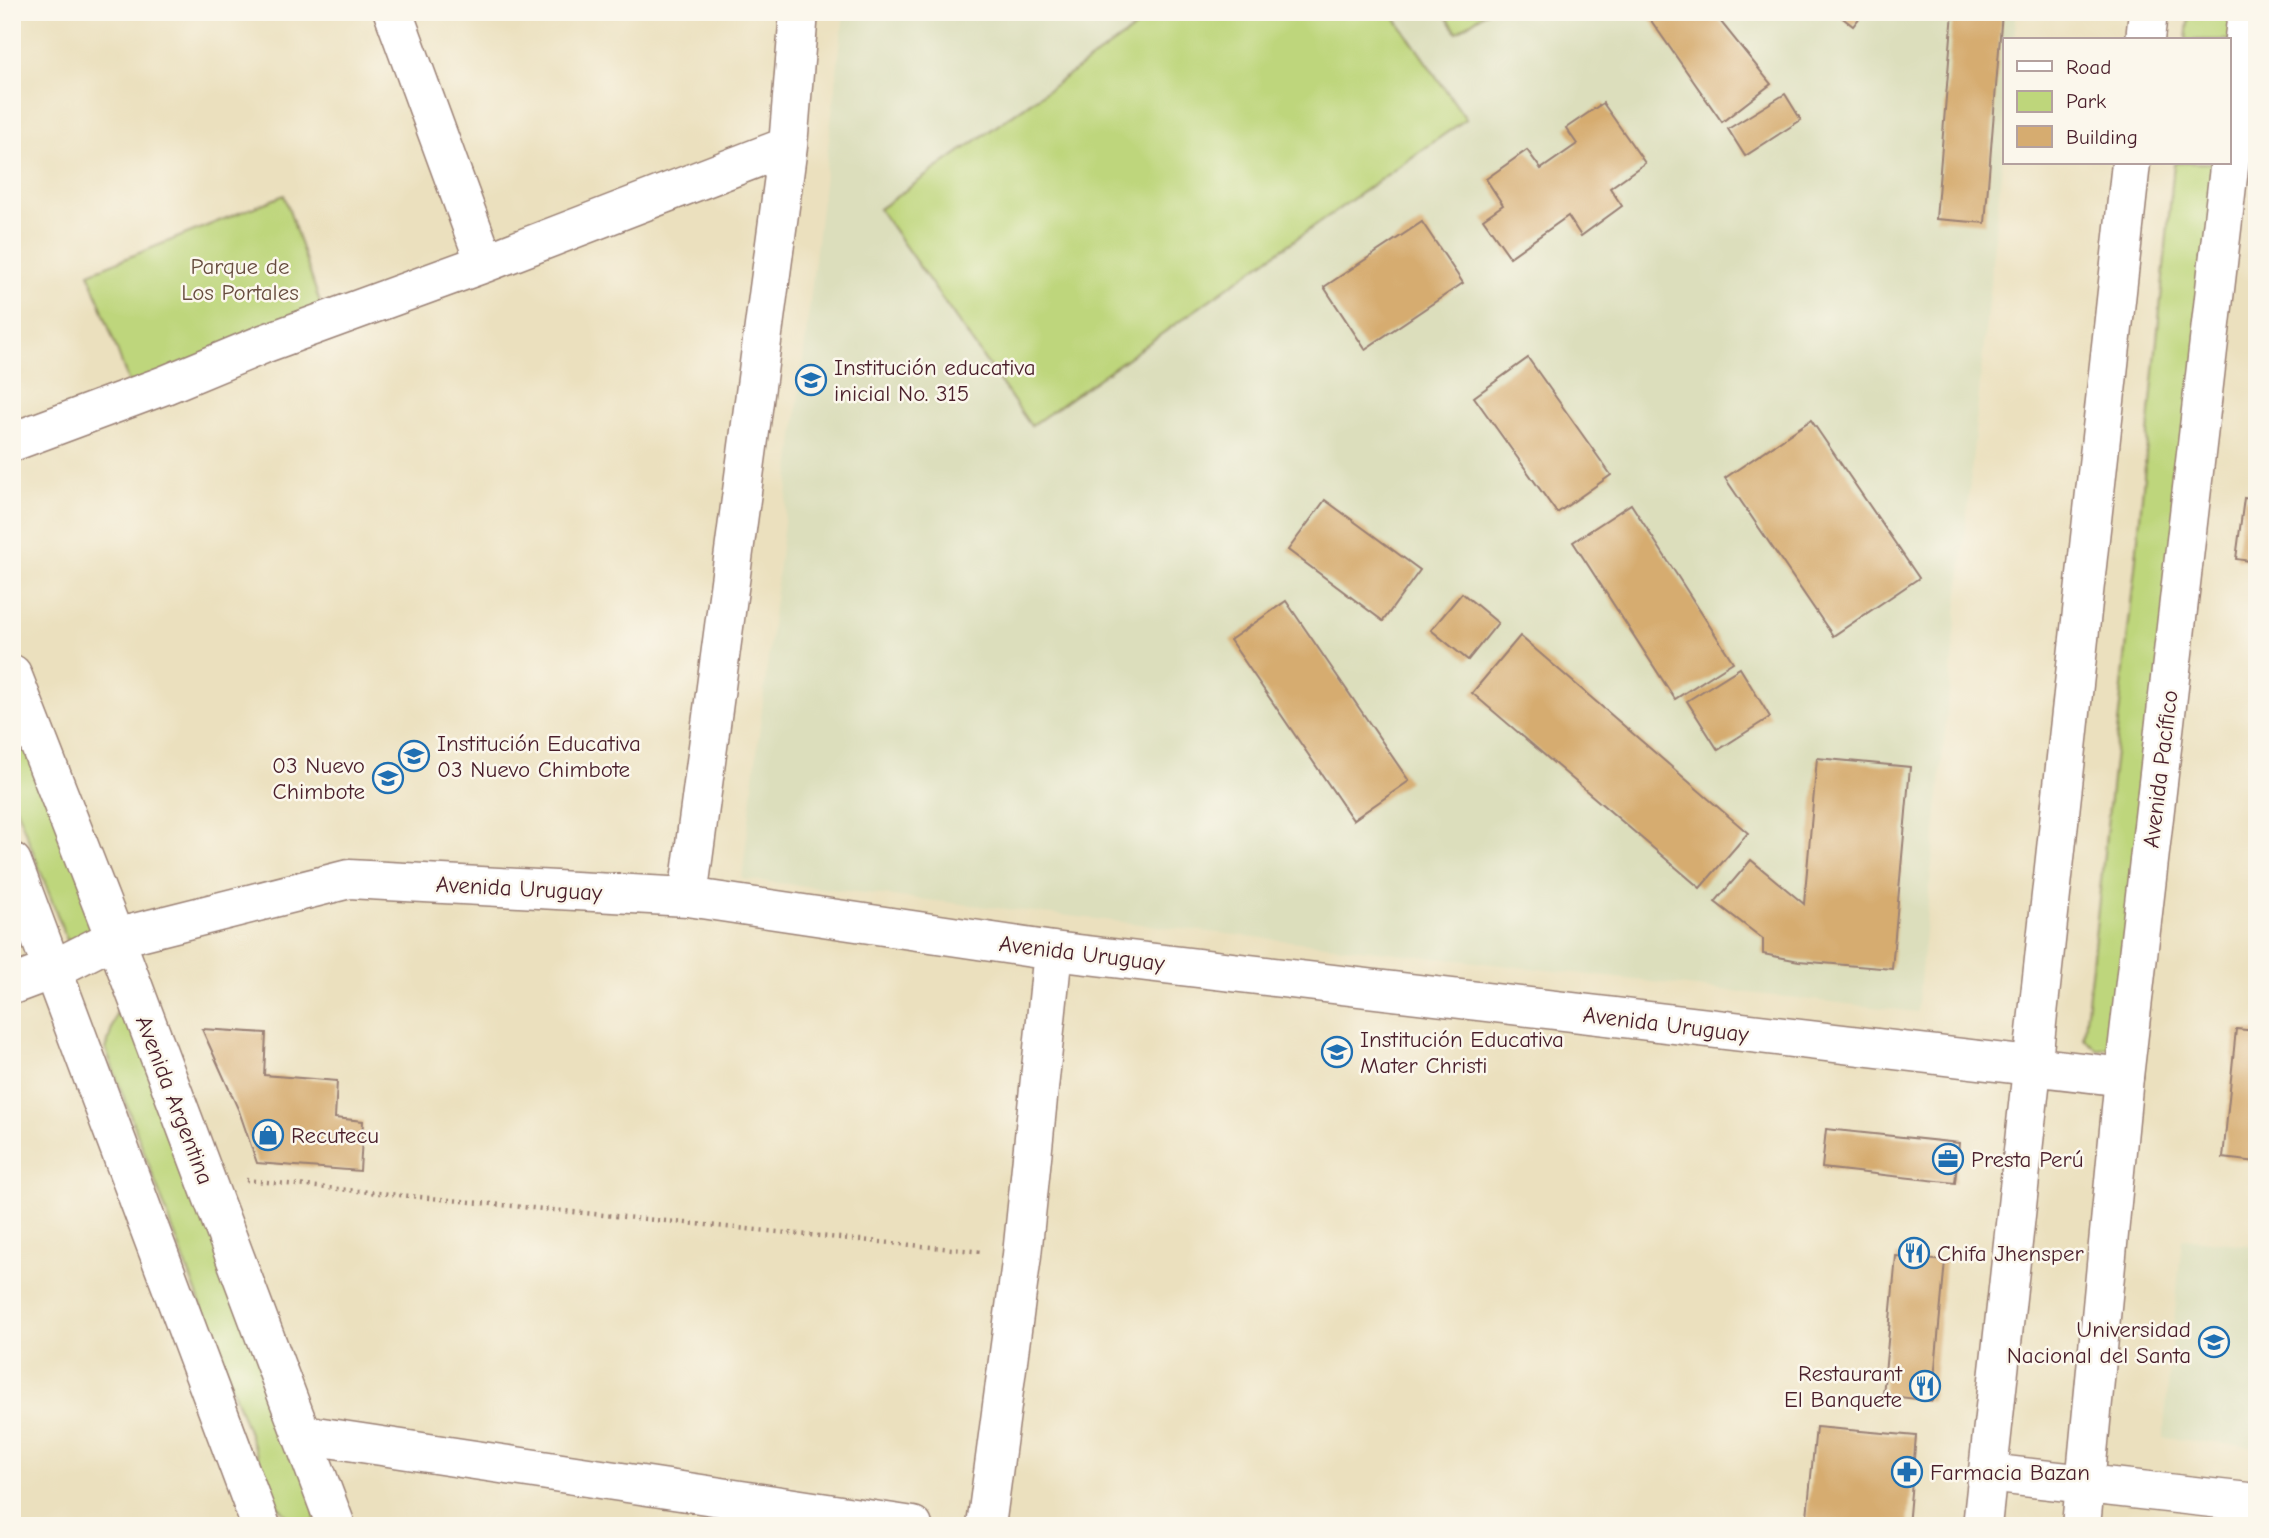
<svg xmlns="http://www.w3.org/2000/svg" width="2269" height="1538" font-family="'Comic Neue',sans-serif">
  <rect width="100%" height="100%" fill="#fbf7ec"/>
  <filter id="ink" filterUnits="userSpaceOnUse"><feTurbulence type="fractalNoise" baseFrequency=".0143" numOctaves="2"/><feDisplacementMap in="SourceGraphic" scale="14" xChannelSelector="R" yChannelSelector="G"/><feConvolveMatrix kernelMatrix="1 2 1 2 8 2 1 2 1" color-interpolation-filters="sRGB"/></filter>
  <filter id="wash" filterUnits="userSpaceOnUse"><feTurbulence type="fractalNoise" baseFrequency=".00686" numOctaves="4" result="noise"/><feDisplacementMap in="SourceGraphic" scale="28" xChannelSelector="R" yChannelSelector="G"/><feGaussianBlur stdDeviation="1.57" result="paint"/><feColorMatrix in="noise" values="0 0 0 0 0 0 0 0 0 0 0 0 0 0 0 0 0 1.4 0 .05"/><feComposite in="paint" operator="in"/></filter>
  <g filter="url(#wash)">
    <rect width="100%" height="100%" fill="#ebe0be"/>
    <path fill="#dcdebc" d="M844 12H2017L2014 40H2005V133L1917 1012 742 879Z
      M2182 1238 2257 1246V1447L2163 1438Z"/>
    <path fill="#bed67b" stroke="#847a53" stroke-width="2" d="M1158 12H1391L1466 119 1031 426 879 209Z
      M1443 12H1486L1457 32Z
      M2189 12H2237L2229 40H2186Z
      M2174 163H2222L2128 1043 2097 1050 2084 1038 2137 548Z
      M284 195 323 312 130 386 89 273Z
      M12 674 106 919 93 949 67 940 12 797Z
      M116 1013 149 1031 319 1479 314 1526C294 1526 286 1516 274 1501L106 1050Z"/>
    <g id="blocks">
      <path fill="#d6ac70" d="M1645 12H1713L1771 84 1722 122Z
        M1835 12H1864L1853 26Z
        M1953 12H2002L1985 223 1936 219Z
        M1785 94 1801 120 1745 156 1728 129Z
        M1603 103 1645 163 1610 188 1622 206 1581 236 1568 216 1510 257 1483 219 1503 205 1486 179 1527 150 1541 169 1577 144 1566 128Z
        M1422 222 1463 283 1365 349 1324 287Z
        M1528 358 1611 475 1557 513 1474 397Z
        M1811 420 1919 578 1833 636 1725 478Z
        M2244 498 2257 500V562L2236 559Z
        M1325 500 1420 570 1383 621 1288 550Z
        M1631 504 1733 662 1675 699 1573 542Z
        M1462 593 1498 623 1468 660 1431 630Z
        M1286 601 1409 781 1353 820 1230 640Z
        M1520 636 1748 833 1700 888 1472 693Z
        M1740 668 1770 717 1718 750 1687 701Z
        M1817 758 1910 767 1892 969 1799 961 1763 954V939L1715 902 1751 860 1804 904Z
        M202 1029 266 1033 264 1075 337 1081 335 1118 363 1121 360 1171 257 1163 239 1111Z
        M2236 1029 2257 1031V1162L2223 1158Z
        M1826 1129 1959 1143 1955 1183 1822 1168Z
        M1896 1256 1945 1261 1932 1401 1883 1395Z
        M1816 1427 1916 1436 1908 1526H1806Z"/>
    </g>
  </g>
  <g filter="url(#ink)">
    <use href="#blocks" fill-opacity="0" stroke="#9a8074" stroke-width="2"/>
    <g fill="none" stroke-linecap="round" stroke-linejoin="round">
      <g stroke="#9a8074" stroke-width="41">
        <path id="street" d="M393 12 485 263
          M12 442 165 385 266 343 485 263 788 146
          M688 897 788 146 799 12
          M12 985 52 970 115 938 349 879 688 897 1053 951 2124 1077
          M302 1434 913 1526
          M1988 1473 2257 1503
          M986 1526 1022 1255 1053 951"/>
      </g>
      <g stroke="#9a8074" stroke-width="41">
        <path id="secondary" d="M12 674 115 938 336 1526
          M12 862 261 1526"/>
      </g>
      <g stroke="#9a8074" stroke-width="41">
        <path id="primary" d="M2145 40 2148 12
          M1982 1526 2131 163
          M2081 1526 2124 1077 2247 12"/>
      </g>
      <path stroke="#9a8074" stroke-width="4.5" stroke-dasharray="2 5" stroke-linecap="butt" d="M246 1180 983 1252"/>
      <use href="#street" stroke="#fff" stroke-width="38"/>
      <use href="#secondary" stroke="#fff" stroke-width="38"/>
      <use href="#primary" stroke="#fff" stroke-width="38"/>
    </g>
  </g>
  <defs>
    <g id="school-ring" transform="scale(1.575)"><circle r="9.5" fill="#fbf7ec" stroke="#1f6fb2" stroke-width="1.5"/><path d="M0-5L7-2L0 1L-7-2ZM-4 1L0 2.5L4 1V4Q0 6-4 4Z" fill="#1f6fb2"/></g>
    <g id="shop-ring" transform="scale(1.575)"><circle r="9.5" fill="#fbf7ec" stroke="#1f6fb2" stroke-width="1.5"/><path d="M-5-2.5h2.3a2.7 3.5 0 0 1 5.4 0H5L5.5 6h-11ZM-1.5-2.5h3a1.5 2.3 0 0 0-3 0Z" fill="#1f6fb2"/></g>
    <g id="office-ring" transform="scale(1.575)"><circle r="9.5" fill="#fbf7ec" stroke="#1f6fb2" stroke-width="1.5"/><path d="M-6-3h4V-5.5h4V-3h4V5H-6ZM-1-4.5V-3h2v-1.5ZM-6 0V1H6V0Z" fill="#1f6fb2"/></g>
    <g id="restaurant-ring" transform="scale(1.575)"><circle r="9.5" fill="#fbf7ec" stroke="#1f6fb2" stroke-width="1.5"/><path d="M-5-6h1v4h1v-4h1v4h1v-4h1v5L-1.5 .5V6h-2V.5L-5-1ZM5-6V6H3V1.5H1.5Q1.5-4 5-6Z" fill="#1f6fb2"/></g>
    <g id="university-ring" transform="scale(1.575)"><circle r="9.5" fill="#fbf7ec" stroke="#1f6fb2" stroke-width="1.5"/><path d="M0-5L7-2L0 1L-7-2ZM-4 1L0 2.5L4 1V4Q0 6-4 4Z" fill="#1f6fb2"/></g>
    <g id="pharmacy-ring" transform="scale(1.575)"><circle r="9.5" fill="#fbf7ec" stroke="#1f6fb2" stroke-width="1.5"/><path d="M-2-6h4v4h4v4h-4v4h-4v-4h-4v-4h4Z" fill="#1f6fb2"/></g>
  </defs>
  <g fill-rule="evenodd">
    <use href="#school-ring" x="811" y="380"/>
    <use href="#school-ring" x="414" y="756"/>
    <use href="#school-ring" x="388" y="778"/>
    <use href="#school-ring" x="1337" y="1052"/>
    <use href="#shop-ring" x="268" y="1135"/>
    <use href="#office-ring" x="1948" y="1159"/>
    <use href="#restaurant-ring" x="1914" y="1253"/>
    <use href="#university-ring" x="2214" y="1342"/>
    <use href="#restaurant-ring" x="1925" y="1386"/>
    <use href="#pharmacy-ring" x="1907" y="1472"/>
  </g>
  <g text-anchor="middle" stroke-width="5" stroke-linejoin="round" paint-order="stroke">
    <g font-size="23" fill="#674d3f" stroke="#fbf7ec">
      <text x="240" y="274">Parque de<tspan x="240" dy="26">Los Portales</tspan></text>
    </g>
    <g font-size="23" fill="#4a1f2b" stroke="#fbf7ec" text-anchor="start">
      <text x="834" y="375">Institución educativa<tspan x="834" dy="26">inicial No. 315</tspan></text>
      <text x="437" y="751">Institución Educativa<tspan x="437" dy="26">03 Nuevo Chimbote</tspan></text>
      <text x="365" y="773" text-anchor="end">03 Nuevo<tspan x="365" dy="26">Chimbote</tspan></text>
      <text x="1360" y="1047">Institución Educativa<tspan x="1360" dy="26">Mater Christi</tspan></text>
      <text x="291" y="1143">Recutecu</text>
      <text x="1971" y="1167">Presta Perú</text>
      <text x="1937" y="1261">Chifa Jhensper</text>
      <text x="2191" y="1337" text-anchor="end">Universidad<tspan x="2191" dy="26">Nacional del Santa</tspan></text>
      <text x="1902" y="1381" text-anchor="end">Restaurant<tspan x="1902" dy="26">El Banquete</tspan></text>
      <text x="1930" y="1480">Farmacia Bazan</text>
    </g>
    <g font-size="23" fill="#4a1f2b" stroke="#fbf7ec">
      <text transform="translate(2160 769) rotate(-83)" y="8">Avenida Pacífico</text>
      <text transform="translate(519 888) rotate(3)" y="8">Avenida Uruguay</text>
      <text transform="translate(1082 953) rotate(7)" y="8">Avenida Uruguay</text>
      <text transform="translate(1666 1024) rotate(7)" y="8">Avenida Uruguay</text>
      <text transform="translate(175 1100) rotate(69)" y="8">Avenida Argentina</text>
    </g>
  </g>
  <rect width="2269" height="1538" fill="none" stroke="#fbf7ec" stroke-width="42"/>
  <rect x="2003" y="38" width="228" height="126" fill="#fbf7ec" stroke="#b4a19f" stroke-width="2"/>
  <rect x="2017" y="61" width="35" height="10" fill="#ffffff" stroke="#b4a19f" stroke-width="2"/>
  <text x="2066" y="74" font-size="21" fill="#4a1f2b">Road</text>
  <rect x="2017" y="91" width="35" height="21" fill="#bed67b" stroke="#b4a19f" stroke-width="2"/>
  <text x="2066" y="108" font-size="21" fill="#4a1f2b">Park</text>
  <rect x="2017" y="126" width="35" height="21" fill="#d6ac70" stroke="#b4a19f" stroke-width="2"/>
  <text x="2066" y="144" font-size="21" fill="#4a1f2b">Building</text>
</svg>
